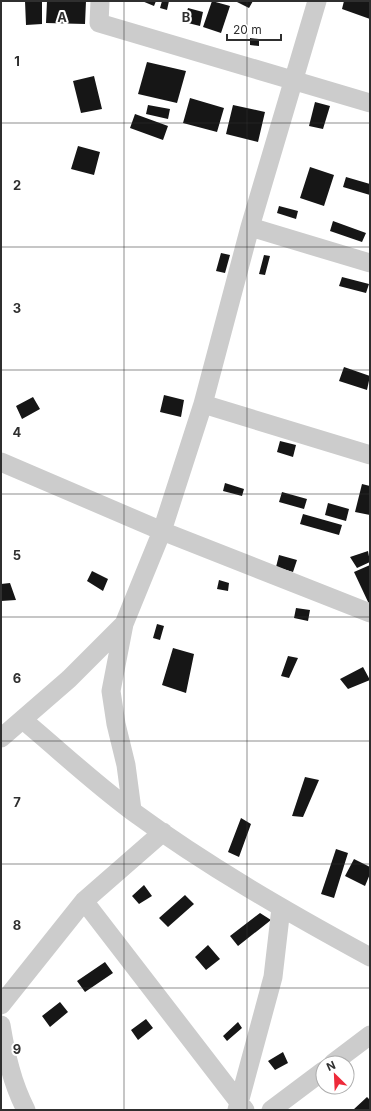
<svg xmlns="http://www.w3.org/2000/svg" width="371" height="1111" font-family="Inter,sans-serif">
  <rect width="100%" height="100%" fill="#fff"/>
  <path fill="#161616" d="M25 1H42V24L26 25Z
    M47 1H86L85 24 46 23Z
    M142 1H156L154 6Z
    M162 1H169L167 10 160 8Z
    M212 1 230 6 221 33 203 27Z
    M235 1H253L249 8Z
    M344 1H370V19L342 9Z
    M188 8 203 12 200 26 184 22Z
    M250 38 259 39V46L250 45Z
    M147 62 186 71 177 103 138 94Z
    M94 76 102 109 81 113 73 81Z
    M190 98 224 108 217 132 183 123Z
    M315 102 330 106 323 129 309 126Z
    M148 105 170 109 168 119 146 114Z
    M233 105 265 112 258 142 226 134Z
    M135 114 168 126 163 140 130 128Z
    M78 146 100 152 94 175 71 169Z
    M310 167 334 175 324 206 300 198Z
    M346 177 370 184V195L343 187Z
    M279 206 298 211 296 219 277 213Z
    M333 221 366 233 362 242 330 231Z
    M221 253 230 255 225 273 216 271Z
    M264 255 270 256 265 275 259 274Z
    M342 277 369 284 366 293 339 286Z
    M344 367 370 376 367 390 339 381Z
    M164 395 184 400 181 417 160 412Z
    M33 397 40 409 22 419 16 406Z
    M280 441 296 445 293 457 277 452Z
    M225 483 244 489 242 496 223 491Z
    M362 484 370 486V515L355 512Z
    M282 492 307 499 304 509 279 502Z
    M328 503 349 509 346 521 325 515Z
    M303 514 342 525 339 535 300 524Z
    M368 551 370 562 357 568 350 557Z
    M279 555 297 560 293 572 276 567Z
    M370 565V604H369L354 572Z
    M92 571 108 579 103 591 87 581Z
    M219 580 229 583 228 591 217 589Z
    M10 583 16 600 1 601V584Z
    M296 608 310 610 308 621 294 618Z
    M157 624 164 626 160 640 153 638Z
    M173 648 194 654 186 693 162 685Z
    M288 656 298 658 289 678 281 676Z
    M363 667 370 680 348 689 340 679Z
    M305 777 319 780 303 817 292 816Z
    M241 818 251 824 239 857 228 852Z
    M336 849 348 853 334 898 321 894Z
    M354 859 370 867V874L365 886 345 876Z
    M144 885 152 896 139 904 132 896Z
    M185 895 194 904 168 927 159 918Z
    M260 913 271 920 238 946 230 936Z
    M208 945 220 959 206 970 195 957Z
    M105 962 113 973 85 992 77 981Z
    M60 1002 68 1012 50 1027 42 1016Z
    M146 1019 153 1028 138 1040 131 1030Z
    M238 1022 242 1028 227 1041 223 1036Z
    M283 1052 288 1063 275 1070 268 1061Z
    M367 1097 370 1100V1110H353Z"/>
  <g fill="none" stroke-linecap="round" stroke-linejoin="round">
    <path stroke="#ccc" stroke-width="19" d="M100 1 99 23 370 103
      M250 227 370 263
      M203 404 370 455
      M1 462 162 531 370 613
      M124 624 111 691 116 724 126 765 132 810
      M23 720C59 750 94 783 132 811 207 866 289 913 370 957
      M1 738 69 679 124 624 162 531 203 404 250 227 317 1
      M84 901 245 1110
      M1 1005 84 901 163 832
      M1 1025C6 1055 12 1083 26 1110
      M333 1063 370 1035
      M237 1110 273 977 281 908
      M271 1110 323 1071"/>
  </g>
  <path fill="none" stroke="#2f2f2f" stroke-width="1" stroke-opacity="0.55" d="M124 1V1110M247 1V1110M1 123H370M1 247H370M1 370H370M1 494H370M1 617H370M1 741H370M1 864H370M1 988H370"/>
  <g font-size="13" text-anchor="middle" font-weight="bold" fill="#2f2f2f" stroke="#fff" stroke-width="4" stroke-linejoin="round" paint-order="stroke">
    <text x="62" y="22">A</text>
    <text x="186" y="22">B</text>
    <text x="17" y="66">1</text>
    <text x="17" y="190">2</text>
    <text x="17" y="313">3</text>
    <text x="17" y="437">4</text>
    <text x="17" y="560">5</text>
    <text x="17" y="683">6</text>
    <text x="17" y="807">7</text>
    <text x="17" y="930">8</text>
    <text x="17" y="1054">9</text>
  </g>
  <rect width="371" height="1111" fill="none" stroke="#2f2f2f" stroke-width="4"/>
  <g transform="translate(335 1075) rotate(336)"><circle r="19" fill="#ffffff" stroke="#acacac"/>
  <path d="M0-3L7 15L0 10L-7 15Z" fill="#ee2a3a"/>
  <text y="-6" font-size="11" font-weight="bold" text-anchor="middle" fill="#2f2f2f">N</text>
  </g>
  <path d="M227 34v6h54v-6" fill="none" stroke="#2f2f2f" stroke-width="2"/>
  <text x="233" y="34" font-size="12" fill="#2f2f2f" stroke="#ffffff" stroke-width="3" paint-order="stroke">20 m</text>
</svg>
